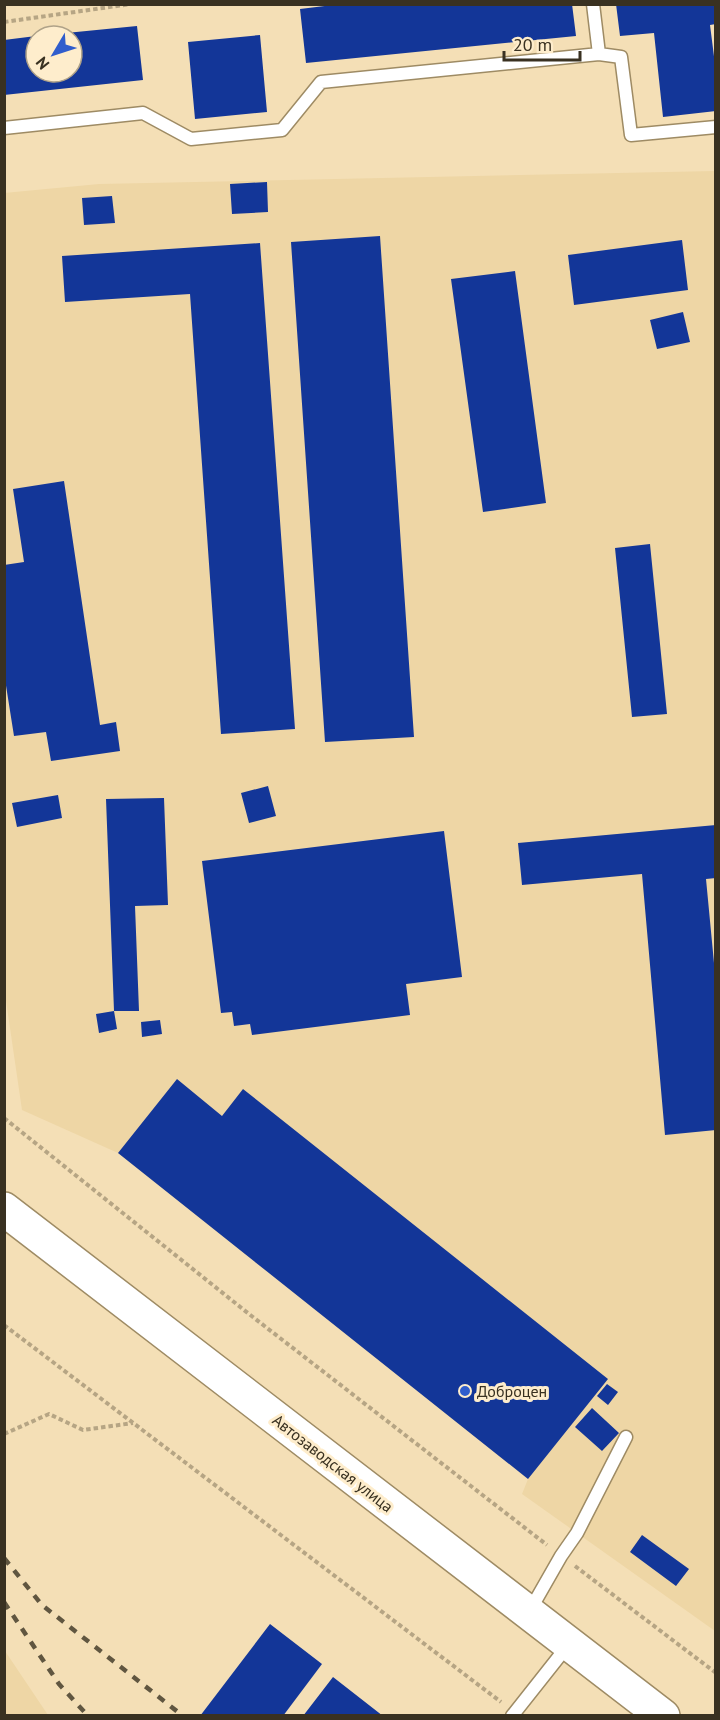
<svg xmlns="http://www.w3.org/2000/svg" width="720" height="1720" font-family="'PT Sans',sans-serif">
  <rect width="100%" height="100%" fill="#f4dfb6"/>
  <path fill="#eed6a5" d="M715 171V1631L522 1494 528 1479 118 1153 22 1110 4 987V193L99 184Z
    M4 1651H5L48 1715H5Z"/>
  <path fill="#133698" d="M341 4H572L576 36 306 63 300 9Z
    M616 4H716V24L710 25 716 72V111L663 117 654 33 620 36Z
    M137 26 143 80 4 95V40L36 36V72H72V36H56V34Z
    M260 35 267 112 195 119 188 42Z
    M267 182 268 212 232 214 230 184Z
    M112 196 115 223 84 225 82 198Z
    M380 236 414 737 325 742 291 242Z
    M682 240 688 290 574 305 568 255Z
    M260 243 295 729 221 734 190 294 65 302 62 256Z
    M515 271 546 503 483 512 451 279Z
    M683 312 690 342 657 349 650 320Z
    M64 481 100 725 116 722 120 751 51 761 46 732 14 736 4 673V565L24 562 13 489Z
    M650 544 667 714 632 717 615 548Z
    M268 786 276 816 249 823 241 793Z
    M58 795 62 818 17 827 12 803Z
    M164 798 168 905 135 906 139 1011H114L117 1029 99 1033 96 1014 114 1011 106 799Z
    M716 825V878L706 879 716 984V1130L665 1135 642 874 522 885 518 843Z
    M444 831 462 977 406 984 410 1015 252 1035 250 1024 234 1026 232 1012 221 1013 202 861Z
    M160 1020 162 1034 142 1037 141 1022Z
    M177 1079 222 1116 243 1089 608 1379 528 1479 118 1153Z
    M607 1384 618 1392 608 1405 597 1396Z
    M592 1408 619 1433 602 1451 575 1427Z
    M642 1535 689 1569 676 1586 630 1552Z
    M270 1624 322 1664 283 1716H200Z
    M333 1677 383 1716H303Z"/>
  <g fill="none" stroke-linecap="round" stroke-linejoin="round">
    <g stroke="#9e8b64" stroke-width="15">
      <path id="lane" d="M593 4 599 54 621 57 631 135 716 127
        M4 128 143 113 191 139 282 130 321 82 599 54
        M529 1612 561 1556 577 1533 626 1437
        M512 1716 569 1644"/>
    </g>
    <g stroke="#9e8b64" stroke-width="36">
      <path id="secondary" d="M4 1209 663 1716"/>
    </g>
    <path stroke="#b6a584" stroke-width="4" stroke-dasharray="4.5 3" stroke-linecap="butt" d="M4 22 131 4
      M4 1118 249 1314 547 1545
      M4 1325 501 1702
      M4 1434 49 1414 83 1430 133 1423
      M575 1566 716 1673"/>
    <use href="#lane" stroke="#fff" stroke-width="12"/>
    <use href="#secondary" stroke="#fff" stroke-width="33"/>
    <path stroke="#605640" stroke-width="4.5" stroke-dasharray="8 8" stroke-linecap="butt" d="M4 1558 42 1605 183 1716
      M4 1602 59 1684 88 1716"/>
  </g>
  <circle fill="#305dcc" stroke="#feedcc" stroke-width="2" cx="465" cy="1391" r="6"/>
  <g text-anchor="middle" stroke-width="6" stroke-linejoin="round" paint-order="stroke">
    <g font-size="16" fill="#393121" stroke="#feedcc" text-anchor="start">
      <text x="477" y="1397">Доброцен</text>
    </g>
    <g font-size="16" fill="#393121" stroke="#feedcc">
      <text transform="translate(333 1463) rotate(38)" y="6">Автозаводская улица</text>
    </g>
  </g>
  <rect width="720" height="1720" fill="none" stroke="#393121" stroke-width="12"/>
  <g transform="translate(54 54) rotate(231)"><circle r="28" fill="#feedcc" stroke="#afa288" stroke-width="1.5"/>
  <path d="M0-4.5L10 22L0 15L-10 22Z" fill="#305dcc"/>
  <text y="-9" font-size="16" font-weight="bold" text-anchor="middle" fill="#393121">N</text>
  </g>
  <path d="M504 51v9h76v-9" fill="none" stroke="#393121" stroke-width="3"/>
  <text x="513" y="51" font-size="18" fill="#393121" stroke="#feedcc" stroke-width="4.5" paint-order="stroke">20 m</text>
</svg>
